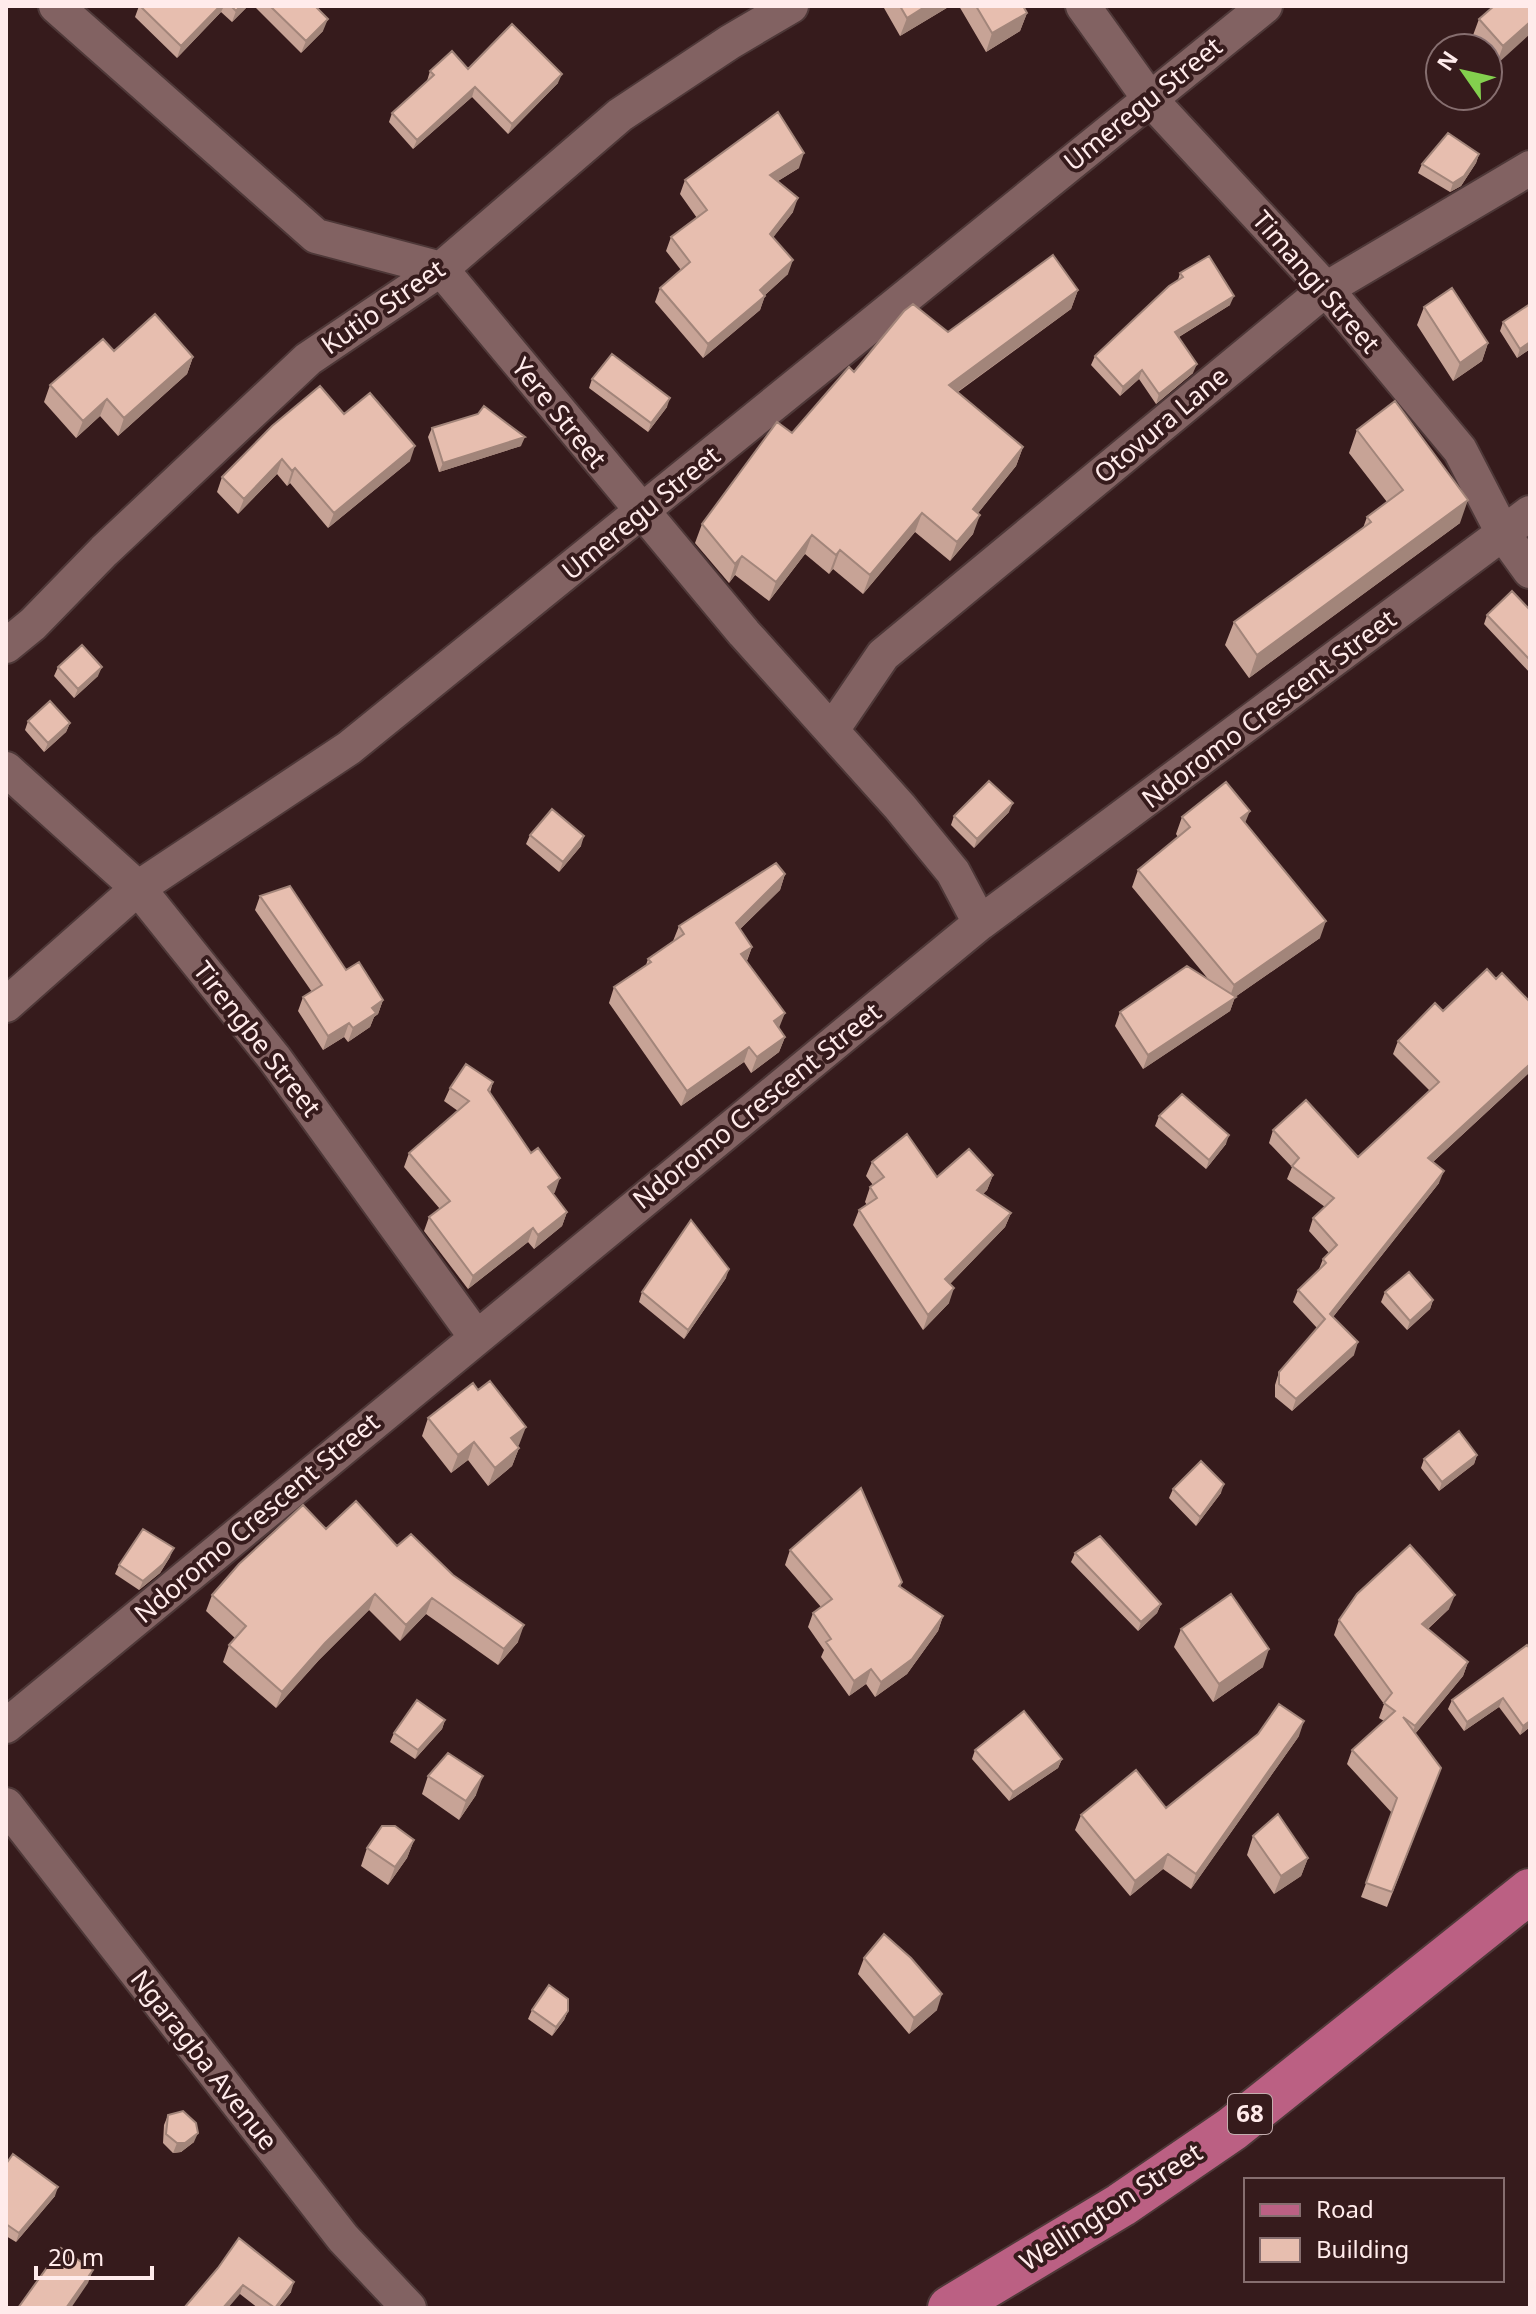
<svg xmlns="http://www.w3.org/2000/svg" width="1536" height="2314" font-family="'Noto Sans',sans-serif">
  <rect width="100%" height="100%" fill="#361b1c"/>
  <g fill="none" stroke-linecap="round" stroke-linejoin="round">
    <g stroke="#4e3838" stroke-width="38">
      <path id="minor" d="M56 6 316 236 441 269 744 633 900 807 953 872 980 923
        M1083 6 1149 98 1326 289 1460 450 1504 535 1530 571
        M6 646 33 624 104 551 308 359 441 269 620 115 730 42 791 6
        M832 730 883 655 1326 289 1530 168
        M6 769 138 888 275 1059 476 1337
        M6 1005 138 888 349 748 1265 6
        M6 1726 980 923 1530 513
        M6 1805 343 2238 409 2308"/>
    </g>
    <g stroke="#4e3838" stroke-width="48">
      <path id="primary" d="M950 2308 1121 2205 1232 2129 1530 1891"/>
    </g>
    <use href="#minor" stroke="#826262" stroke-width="34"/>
    <use href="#primary" stroke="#bb6083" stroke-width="44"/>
  </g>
  <path fill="#c7a396" d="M139 6H248L232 22 221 12 177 58 135 17Z
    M254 6H315L323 31 301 53Z
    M884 6H950L900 36 884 8Z
    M959 6H1023L1027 13 1020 31 986 52Z
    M1530 6 1496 65 1488 55V48H1481L1472 38 1479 19Z
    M468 69 558 83 508 134 472 97 413 149 389 122 392 113 427 81 430 71Z
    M1479 154 1476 163 1461 186 1450 192 1418 173 1422 164Z
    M799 168 778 181 793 212 773 237 788 274 765 295 760 310 703 358 655 302 660 288 681 270 666 251 671 237 697 218 680 194 685 180Z
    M1180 273 1230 305 1179 337 1193 373 1156 404 1139 379 1120 396 1091 365 1095 356 1178 280Z
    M1078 290 1071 309 958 392 1023 447 1016 466 978 513 973 534 950 561 915 532 863 594 833 569 829 574 805 554 769 601 735 575 729 583 695 543 702 524 854 372 948 332Z
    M1424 307 1488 343 1482 361 1453 381 1417 325Z
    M1503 322 1530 349 1517 358 1500 331Z
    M114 351 193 357 187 374 118 436 100 416 76 438 44 402 50 385Z
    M592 379 667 407 648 432 589 388Z
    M344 414 410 461 328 528 290 483 287 486 277 474 238 514 217 492 222 477Z
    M432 428 521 446 439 472 428 437Z
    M1357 430 1460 523 1249 678 1225 645 1234 622 1363 528 1367 517 1387 502 1349 453Z
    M1530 610V673L1484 624 1487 615Z
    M58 667 98 676 74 698 54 676Z
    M28 721 70 723 66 732 44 752 25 730Z
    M1009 812 974 848 951 825 954 816Z
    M1182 817 1245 823 1320 938 1235 997 1230 1011 1143 1069 1115 1026 1120 1012 1209 980 1132 887 1138 870 1178 837 1176 834Z
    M530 835 581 846 559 872 526 844Z
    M785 874 780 890 740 929 752 947 747 961 779 1028 785 1037 779 1052 751 1073 744 1062 681 1106 609 1003 614 987 646 965 648 959 673 941 679 926Z
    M260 896 383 1000 378 1014 374 1017 370 1027 348 1042 344 1037 323 1050 298 1011 303 997 312 992 255 910Z
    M1496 979 1530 1002V1072L1433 1162 1439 1183 1333 1317 1354 1355 1292 1411 1275 1397V1385L1279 1372 1317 1328 1293 1302 1298 1290 1319 1269 1323 1259 1329 1253 1309 1231 1313 1218 1325 1207 1287 1179 1292 1167 1269 1143 1273 1130 1358 1157 1430 1091 1393 1054 1398 1041Z
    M493 1082 490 1093 555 1192 553 1194 567 1212 562 1226 534 1249 528 1242 468 1289 424 1231 429 1217 440 1209 404 1167 409 1153 458 1111 444 1101 450 1088Z
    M1159 1116 1226 1144 1206 1169 1155 1126Z
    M872 1162 937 1177 993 1175 987 1190 983 1194 1011 1213 1005 1227 950 1284 949 1303 923 1330 853 1225 859 1210 867 1205 865 1202 870 1187 873 1185 866 1176Z
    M726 1278 684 1339 639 1302 642 1292Z
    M1385 1292 1433 1300 1430 1309 1407 1330 1381 1302Z
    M428 1418 519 1445 517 1446 519 1448 512 1466 488 1486 468 1460 451 1473 422 1436Z
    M1477 1455 1474 1464 1439 1491 1421 1468 1424 1459Z
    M1173 1489 1221 1493 1196 1526 1169 1498Z
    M397 1546 518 1642 498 1665 426 1614 400 1641 369 1610 319 1660 276 1708 223 1662 229 1645 235 1638 206 1611 212 1595Z
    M790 1550 902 1582 900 1587 943 1616 938 1631 907 1674 875 1697 866 1684 849 1696 821 1657 824 1650 808 1627 813 1613 821 1607 785 1565Z
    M1075 1553 1161 1604 1157 1613 1138 1631 1071 1562Z
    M170 1557 160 1573 139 1590 115 1574 119 1565Z
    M1449 1609 1428 1629 1468 1662 1463 1676 1415 1734 1441 1768 1387 1907 1361 1897 1392 1813 1347 1764 1352 1750 1384 1721 1379 1718 1384 1704 1334 1635 1339 1620Z
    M1181 1629 1263 1667 1213 1702 1174 1647Z
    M1530 1649V1727L1520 1735 1499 1707 1464 1731 1448 1709 1452 1700Z
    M445 1720 442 1729 415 1759 390 1742 394 1733Z
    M1299 1736 1191 1889 1163 1869 1130 1896 1075 1830 1081 1815 1166 1808Z
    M975 1750 1062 1759 1058 1768 1009 1801 972 1759Z
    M428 1776 476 1795 459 1820 422 1794Z
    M1253 1836 1308 1858 1301 1876 1274 1894 1247 1855Z
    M414 1840 407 1858 388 1885 361 1866 367 1848Z
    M864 1958 937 2010 909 2034 858 1974Z
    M532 2010 568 2011 564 2020 552 2036 528 2019Z
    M168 2115 194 2142 181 2152 173 2153 163 2143 164 2125Z
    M6 2164 55 2196 16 2242 6 2236Z
    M218 2268 291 2292 278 2308H258L240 2294Z"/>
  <path fill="#a2857a" d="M220 6H224L221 12 177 58 181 46Z
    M240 6H248L232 22 236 11Z
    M926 6H950L900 36 907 18Z
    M1027 13 1020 31 986 52 992 33Z
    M328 19 323 31 301 53 306 41Z
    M1530 22V34L1496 65 1503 46Z
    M562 74 558 83 508 134 512 124Z
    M475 87 472 97 413 149 417 140Z
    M804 153 799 168 765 189 770 175Z
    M1479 154 1476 163 1461 186 1450 192 1453 183Z
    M798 198 793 212 765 248 770 234Z
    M793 260 788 274 755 304 760 290Z
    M1078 290 1071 309 942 403 949 385Z
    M765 296 760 310 703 358 708 344Z
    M1234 296 1230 305 1172 341 1175 332Z
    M1530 342V349L1517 358 1520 349Z
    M1488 343 1482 361 1453 381 1460 363Z
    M193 357 187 374 118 436 124 418Z
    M1197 364 1193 373 1156 404 1159 394Z
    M1142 370 1139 379 1120 396 1123 387Z
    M670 398 667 407 648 432 651 423Z
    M107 399 100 416 76 438 83 421Z
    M525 437 521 446 439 472 443 463Z
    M415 446 410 461 328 528 334 513Z
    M1023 447 1016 466 966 528 973 509Z
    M282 459 277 474 238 514 244 499Z
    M295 468 290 483 287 486 292 471Z
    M1468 500 1460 523 1249 678 1257 655Z
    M922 513 915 532 863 594 870 575Z
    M980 515 973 534 950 561 957 542Z
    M812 535 805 554 769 601 776 582Z
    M840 550 833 569 829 574 836 555Z
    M742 556 735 575 729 583 735 564Z
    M102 667 98 676 74 698 78 689Z
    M70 723 66 732 44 752 48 743Z
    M1013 803 1009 812 974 848 977 839Z
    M1250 811 1243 828 1241 818Z
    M584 836 581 846 559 872 563 862Z
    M785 874 780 890 731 938 736 923Z
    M1326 921 1320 938 1235 997 1230 1011 1143 1069 1148 1055 1228 1002 1234 985Z
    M752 947 746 962 741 954Z
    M383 1000 378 1014 374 1017 370 1027 348 1042 353 1028 372 1008Z
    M785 1013 779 1028 768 1036 774 1021Z
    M349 1023 344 1037 323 1050 328 1036Z
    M785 1037 779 1052 751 1073 757 1057Z
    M749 1047 744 1062 681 1106 687 1091Z
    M1530 1064V1072L1423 1171 1428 1158Z
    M1229 1135 1226 1144 1206 1169 1209 1160Z
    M1444 1171 1439 1183 1325 1327 1330 1314Z
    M993 1175 987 1190 971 1205 977 1190Z
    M560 1178 555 1192 543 1201 548 1187Z
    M567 1212 562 1226 534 1249 538 1235Z
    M1011 1213 1005 1227 940 1294 945 1279Z
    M533 1228 528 1242 468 1289 473 1276Z
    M729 1269 726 1278 684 1339 688 1330Z
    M954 1288 949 1303 923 1330 928 1315Z
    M1433 1300 1430 1309 1407 1330 1410 1321Z
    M1358 1342 1354 1355 1292 1411 1296 1399Z
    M526 1427 519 1445 504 1456 511 1438Z
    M474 1442 468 1460 451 1473 458 1455Z
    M519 1448 512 1466 488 1486 495 1468Z
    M1477 1455 1474 1464 1439 1491 1442 1482Z
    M1224 1484 1221 1493 1196 1526 1200 1517Z
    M174 1548 170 1557 160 1573 139 1590 143 1581Z
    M375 1594 369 1610 319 1660 276 1708 282 1692 325 1643Z
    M1455 1595 1449 1609 1417 1638 1422 1624Z
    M432 1598 426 1614 400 1641 406 1625Z
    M1161 1604 1157 1613 1138 1631 1141 1622Z
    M943 1616 938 1631 907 1674 875 1697 881 1682Z
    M524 1625 518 1642 498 1665 504 1649Z
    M1269 1649 1263 1667 1213 1702 1219 1684Z
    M1468 1662 1463 1676 1409 1741 1415 1726Z
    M871 1669 866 1684 849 1696 854 1681Z
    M1503 1698 1499 1707 1464 1731 1467 1722Z
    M445 1720 442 1729 415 1759 418 1750Z
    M1304 1721 1299 1736 1191 1889 1196 1874Z
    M1530 1721V1727L1520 1735 1523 1726Z
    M1062 1759 1058 1768 1009 1801 1013 1792Z
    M483 1776 476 1795 459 1820 466 1801Z
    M414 1840 407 1858 388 1885 395 1867Z
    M1168 1854 1163 1869 1130 1896 1135 1881Z
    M1308 1858 1301 1876 1274 1894 1281 1876Z
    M942 1994 937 2010 909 2034 914 2018Z
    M568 2011 564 2020 552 2036 556 2027Z
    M198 2133 194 2142 181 2152 173 2153 177 2143Z
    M58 2187 55 2196 16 2242 19 2233Z
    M93 2270 88 2283 71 2308H66Z
    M294 2282 291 2292 278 2308H275Z
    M243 2285 240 2294 228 2308H223Z"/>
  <path fill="#e7beaf" stroke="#a2857a" stroke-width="2" d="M140 6H220L181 46Z
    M231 6H240L236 11Z
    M270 6H315L328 19 306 41Z
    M900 6H926L907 18Z
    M976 6H1023L1027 13 992 33Z
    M1494 6H1530V22L1503 46 1479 19Z
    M512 24 562 74 512 124 475 87 417 140 392 113 434 75 430 71 452 51 468 69Z
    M778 112 804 153 770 175 798 198 770 234 793 260 760 290 765 296 708 344 660 288 690 262 671 237 707 210 685 180Z
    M1448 133 1479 154 1464 176 1453 183 1422 164Z
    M1053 255 1078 290 949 385 1023 447 973 509 980 515 957 542 922 513 870 575 840 550 836 555 812 535 776 582 742 556 735 564 702 524 777 422 792 433 849 367 854 372 904 311 913 304 948 332Z
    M1209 256 1234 296 1175 332 1197 364 1159 394 1142 370 1123 387 1095 356 1169 286 1183 277 1180 273Z
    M1452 288 1488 343 1460 363 1424 307Z
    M1530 304V342L1520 349 1503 322Z
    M155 314 193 357 124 418 107 399 83 421 50 385 103 339 114 351Z
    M612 354 670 398 651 423 592 379Z
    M320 386 344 414 370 393 415 446 334 513 295 468 292 471 282 459 244 499 222 477 272 426Z
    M1395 401 1468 500 1257 655 1234 622 1371 522 1367 517 1403 490 1357 430Z
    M484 406 525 437 443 463 432 428 478 414Z
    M1512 591 1530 610V660L1487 615Z
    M82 645 102 667 78 689 58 667Z
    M50 701 70 723 48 743 28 721Z
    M989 781 1013 803 977 839 954 816Z
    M1226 782 1250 811 1241 818 1326 921 1234 985 1138 870 1190 827 1182 817Z
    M552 809 584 836 563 862 530 835Z
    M776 863 785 874 736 923 752 947 741 954 785 1013 774 1021 785 1037 757 1057 749 1047 687 1091 614 987 651 962 648 959 684 934 679 926Z
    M290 886 346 970 359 962 383 1000 372 1008 376 1013 353 1028 349 1023 328 1036 303 997 322 985 260 896Z
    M1187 966 1236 997 1148 1055 1120 1012Z
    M1487 969 1496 979 1502 973 1530 1002V1064L1428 1158 1444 1171 1330 1314 1358 1342 1296 1399 1279 1384V1372L1325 1319 1298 1290 1326 1263 1323 1259 1337 1245 1313 1218 1334 1198 1292 1166 1299 1158 1273 1130 1306 1100 1358 1157 1439 1082 1398 1041 1435 1003 1443 1011Z
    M466 1064 493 1082 488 1090 531 1153 538 1148 560 1178 548 1187 567 1212 538 1235 533 1228 473 1276 429 1217 450 1201 409 1153 469 1101 450 1088Z
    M1182 1094 1229 1135 1209 1160 1159 1116Z
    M907 1134 937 1177 969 1149 993 1175 977 1190 1011 1213 945 1279 954 1288 928 1315 859 1210 877 1198 870 1187 884 1177 872 1162Z
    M691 1220 729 1269 688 1330 642 1292Z
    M1409 1272 1433 1300 1410 1321 1385 1292Z
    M490 1381 526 1427 511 1438 519 1448 495 1468 474 1442 458 1455 428 1418 473 1383 478 1390Z
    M1459 1431 1477 1455 1442 1482 1424 1459Z
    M1201 1461 1224 1484 1200 1517 1173 1489Z
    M861 1488 902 1582 899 1586 943 1616 912 1659 881 1682 871 1669 854 1681 826 1642 831 1639 813 1613 832 1599 790 1550Z
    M356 1501 397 1546 411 1534 453 1575 524 1625 504 1649 432 1598 406 1625 375 1594 325 1643 282 1692 229 1645 246 1626 212 1595 239 1564 303 1505 326 1529Z
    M143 1529 174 1548 163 1564 143 1581 119 1565Z
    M1100 1536 1161 1604 1141 1622 1075 1553Z
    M1410 1545 1455 1595 1422 1624 1468 1662 1415 1726 1403 1717 1441 1768 1392 1892 1366 1883 1397 1798 1352 1750 1395 1711 1384 1703 1392 1693 1339 1620 1357 1594Z
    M1231 1594 1269 1649 1219 1684 1181 1629Z
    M1527 1645 1530 1649V1721L1523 1726 1503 1698 1467 1722 1452 1700Z
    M417 1700 445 1720 418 1750 394 1733Z
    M1279 1704 1304 1721 1196 1874 1168 1854 1135 1881 1081 1815 1136 1770 1166 1808 1258 1734Z
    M1024 1711 1062 1759 1013 1792 975 1750Z
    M448 1753 483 1776 466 1801 428 1776Z
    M1278 1814 1308 1858 1281 1876 1253 1836Z
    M382 1826H395L414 1840 395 1867 367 1848Z
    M884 1934 911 1958 942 1994 914 2018 864 1958Z
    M549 1985 568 1999V2011L556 2027 532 2010Z
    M183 2111 196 2123 198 2133 185 2143H177L166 2134 168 2115Z
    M13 2154 58 2187 19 2233 6 2224V2164Z
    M239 2238 294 2282 275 2308 243 2285 223 2308H184L218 2268Z
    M61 2248 93 2270 66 2308H18Z"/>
  <g text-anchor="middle" stroke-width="8" stroke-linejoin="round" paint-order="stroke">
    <rect fill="#361b1c" stroke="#c3adad" stroke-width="2" x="1228" y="2094" width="44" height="40" rx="6"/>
    <g font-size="24" font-weight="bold" fill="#ffebeb">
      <text x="1250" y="2122">68</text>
    </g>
    <g font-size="26" fill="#ffebeb" stroke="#361b1c">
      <text transform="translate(1143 104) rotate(-39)" y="9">Umeregu Street</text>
      <text transform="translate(1316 282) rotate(49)" y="9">Timangi Street</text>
      <text transform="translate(383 307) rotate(-35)" y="9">Kutio Street</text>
      <text transform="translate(559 413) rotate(51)" y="9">Yere Street</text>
      <text transform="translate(1161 425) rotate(-40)" y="9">Otovura Lane</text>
      <text transform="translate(641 513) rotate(-39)" y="9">Umeregu Street</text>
      <text transform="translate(1269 709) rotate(-37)" y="9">Ndoromo Crescent Street</text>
      <text transform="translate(257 1039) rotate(52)" y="9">Tirengbe Street</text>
      <text transform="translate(757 1106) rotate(-39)" y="9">Ndoromo Crescent Street</text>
      <text transform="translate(257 1518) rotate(-40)" y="9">Ndoromo Crescent Street</text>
      <text transform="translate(204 2060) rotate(52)" y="9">Ngaragba Avenue</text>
      <text transform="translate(1111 2207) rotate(-33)" y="9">Wellington Street</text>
    </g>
  </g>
  <rect width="1536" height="2314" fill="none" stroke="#ffebeb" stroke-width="16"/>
  <rect x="1244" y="2178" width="260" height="104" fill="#361b1c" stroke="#866e6f" stroke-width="2"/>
  <rect x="1260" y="2204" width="40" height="12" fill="#bb6083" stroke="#866e6f" stroke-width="2"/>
  <text x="1316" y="2218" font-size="24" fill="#ffebeb">Road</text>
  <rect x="1260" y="2238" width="40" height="24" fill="#e7beaf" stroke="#866e6f" stroke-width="2"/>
  <text x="1316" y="2258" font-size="24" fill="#ffebeb">Building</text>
  <g transform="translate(1464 72) rotate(304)"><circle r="38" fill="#361b1c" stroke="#866e6f" stroke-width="2"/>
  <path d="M0-6L14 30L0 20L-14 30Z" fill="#83d04e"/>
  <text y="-12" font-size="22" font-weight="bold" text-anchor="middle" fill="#ffebeb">N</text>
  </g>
  <path d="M36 2266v12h116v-12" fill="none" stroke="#ffebeb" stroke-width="4"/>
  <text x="48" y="2266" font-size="24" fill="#ffebeb" stroke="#361b1c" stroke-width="6" paint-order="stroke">20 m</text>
</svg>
